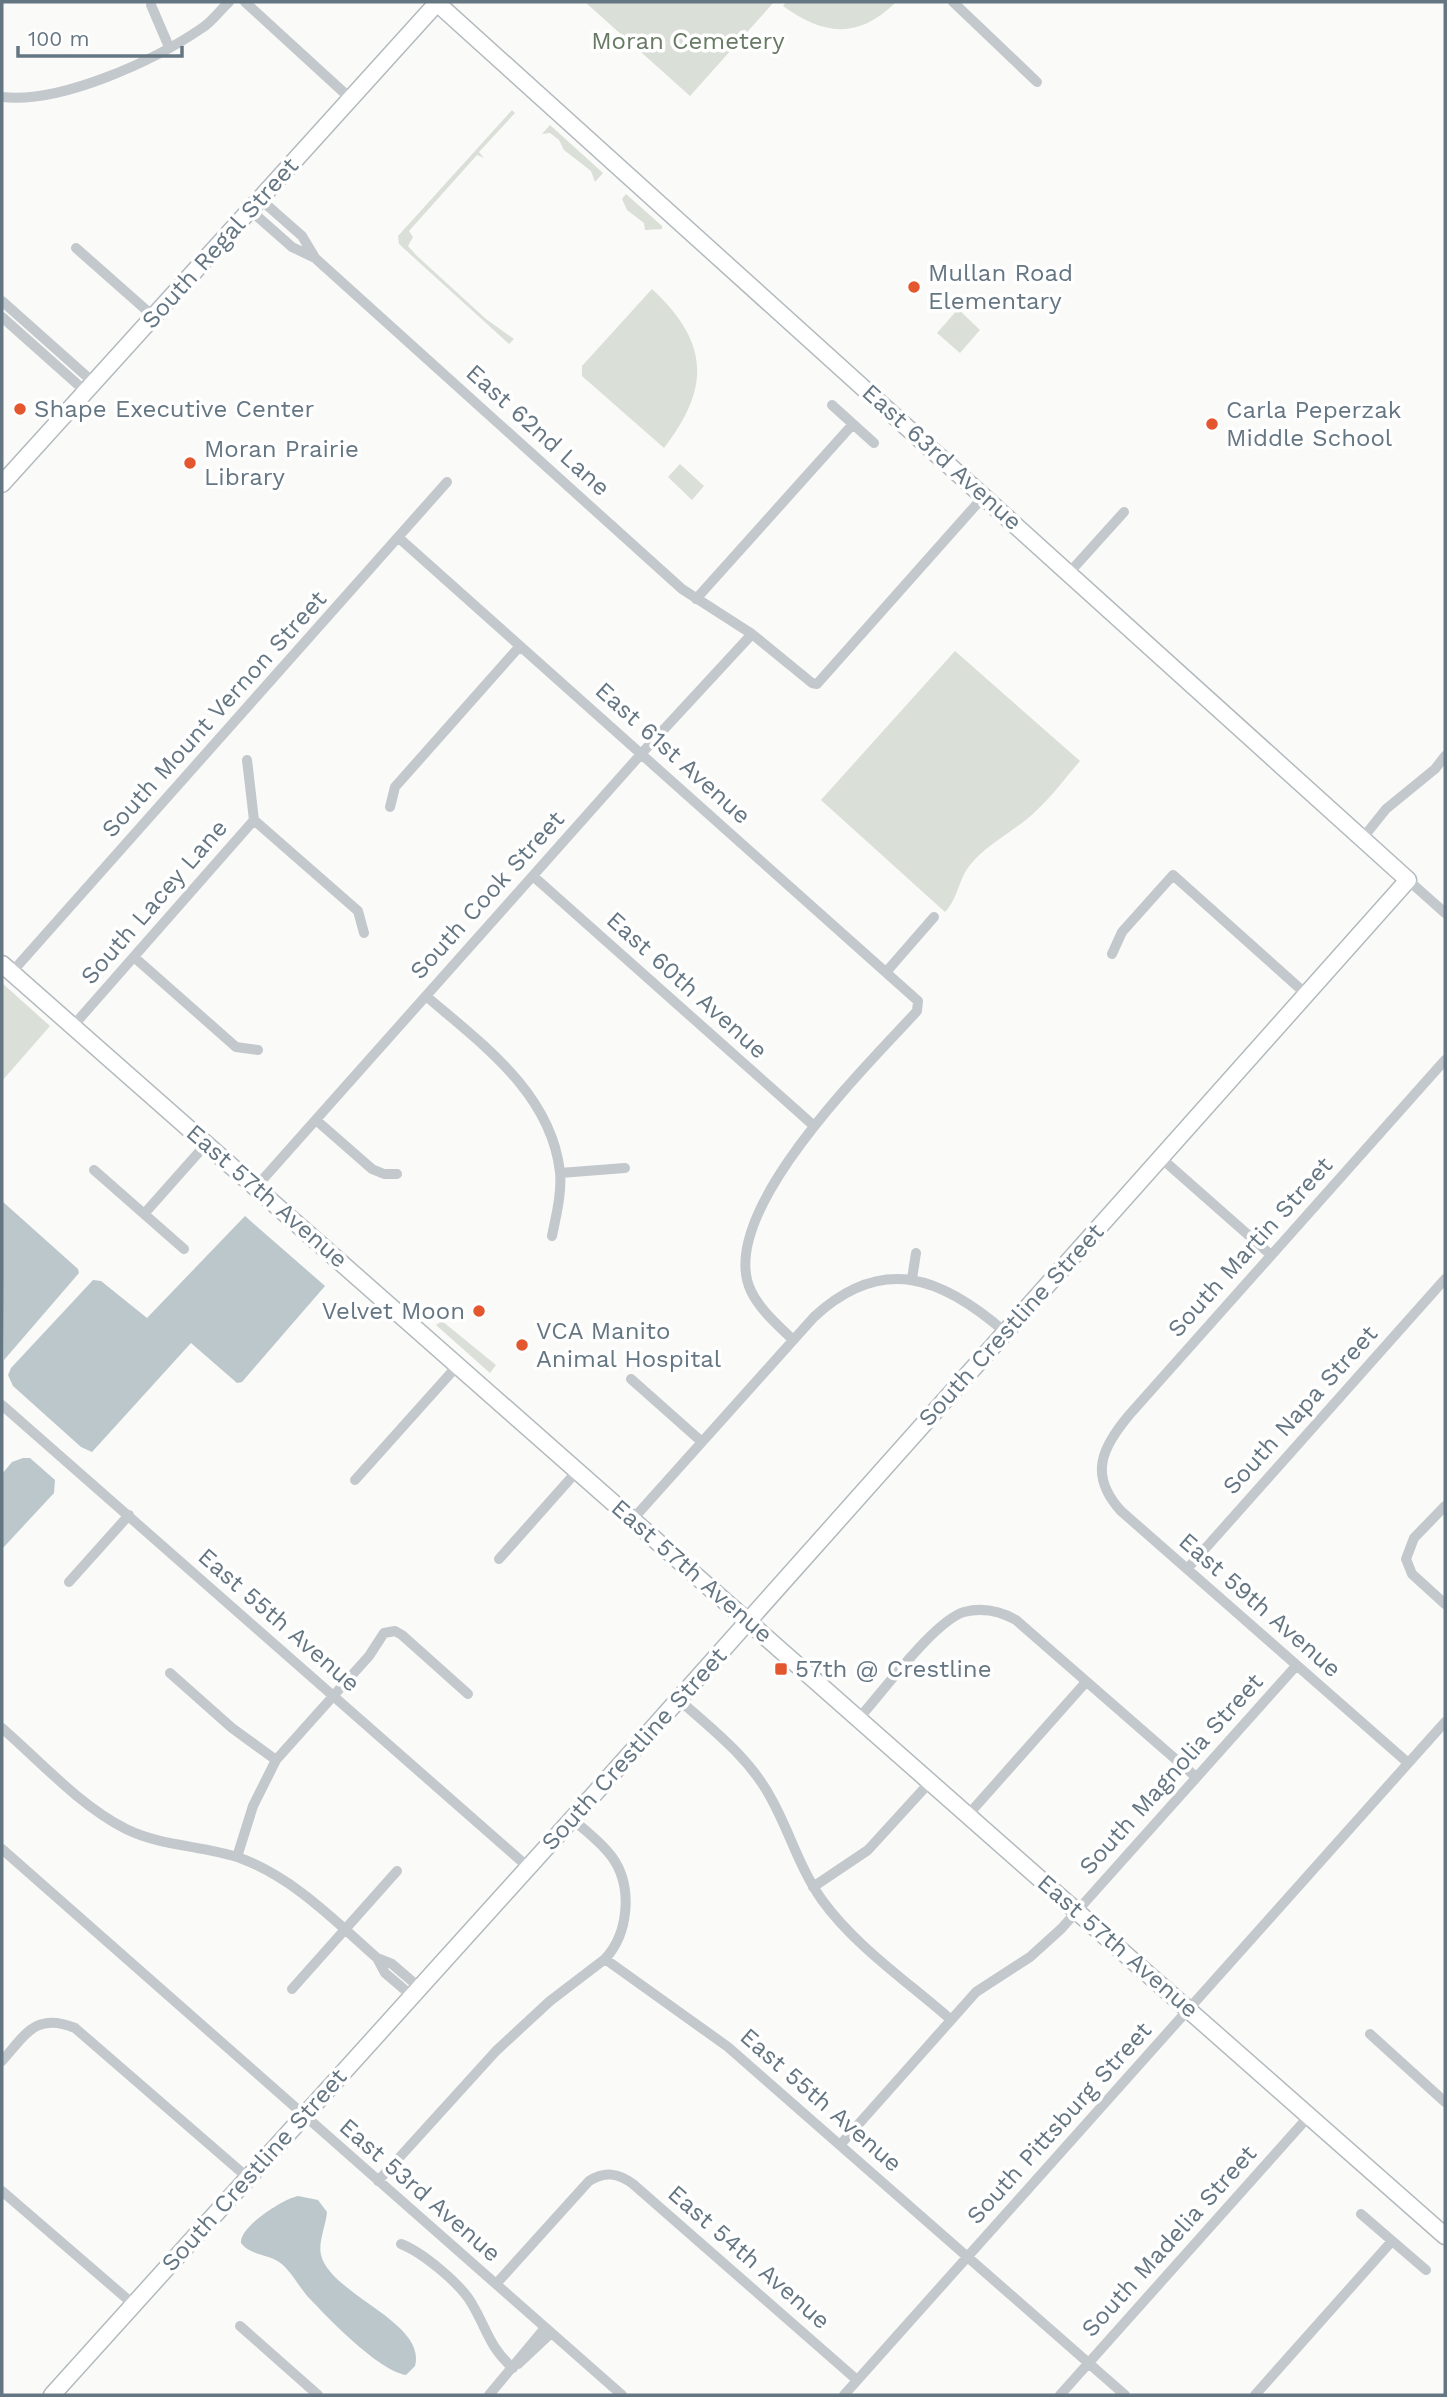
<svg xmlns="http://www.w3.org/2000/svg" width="1447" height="2397" font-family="'Work Sans',sans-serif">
  <rect width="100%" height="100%" fill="#fafaf8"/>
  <path fill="#dadfd7" d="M585 2H774L690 96Z
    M786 2H896C858 40 823 35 783 6Z
    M512 110 515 113 479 152 484 158 477 155 409 231 413 237 408 246 417 256 486 319 514 339 509 344 399 244 398 236Z
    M550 125 603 173 595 182 591 171 564 150 559 140 550 133 542 134Z
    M626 194 662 226V229L645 230 644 223 627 210 622 199Z
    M652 289C709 342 711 387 664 448L582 376V366Z
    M958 309 980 330 960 353 937 333Z
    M680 464 704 486 692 500 668 477Z
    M955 651 1080 761C1066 777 1053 795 1037 810 1017 830 989 842 970 865 958 880 958 899 945 912L821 800Z
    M2 983 50 1026 2 1081Z
    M442 1321 496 1365 490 1373 436 1325Z"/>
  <path fill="#bbc7cb" d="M2 1201 78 1269 79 1273 4 1360Z
    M245 1216 325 1286 242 1382 237 1383 191 1343 92 1452 81 1447 13 1386 8 1375 11 1368 93 1280 101 1281 147 1318Z
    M23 1458H30L55 1480 54 1493 2 1549V1474L12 1462Z
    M298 2196 318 2200 327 2212C326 2225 318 2242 321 2255 331 2295 427 2322 415 2366L406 2375C378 2370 330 2320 310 2299 300 2289 291 2270 279 2262 267 2254 250 2255 241 2243 239 2227 283 2199 298 2196Z"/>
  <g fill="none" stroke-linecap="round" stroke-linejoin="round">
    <g stroke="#b3babf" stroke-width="19">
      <path id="secondary" d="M2 484 438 2
        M2 964 1445 2236
        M52 2395 572 1819 1408 880 437 3"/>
    </g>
    <path stroke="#c3c8cc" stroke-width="10" d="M245 2 352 100
      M953 2 1037 82
      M151 5 169 47
      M2 97C60 104 154 61 202 28 212 22 220 10 229 2
      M260 199 302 236 314 256
      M250 210 292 247 315 258 682 589 752 634 812 683 817 684 984 496
      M76 248 153 316
      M2 301 93 382
      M2 317 85 391
      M832 405 874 443
      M399 538 918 1001 917 1011C869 1064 714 1214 751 1291 760 1310 778 1325 793 1340
      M1069 573 1124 512
      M696 599 853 424
      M390 807 395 787 520 646
      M254 820 358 911 364 933
      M1362 839 1386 809 1435 769 1445 756
      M533 876 813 1125
      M1408 880 1445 913
      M1112 954 1122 932 1173 875 1306 994
      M134 957 236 1047 258 1050
      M887 971 934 917
      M12 972 447 482
      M426 996C482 1044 551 1093 560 1172 562 1193 556 1216 552 1236
      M73 1026 254 820 247 760
      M316 1120 372 1169 384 1174H397
      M1161 1158 1271 1255
      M94 1170 184 1249
      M560 1173 625 1168
      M256 1187 642 753 752 634
      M144 1214 207 1143
      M912 1279 916 1253
      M631 1379 702 1442
      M2 1405 528 1867
      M355 1480 458 1365
      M1445 1506 1414 1538 1406 1559 1412 1574 1445 1604
      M633 1519 814 1317C883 1253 943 1278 1005 1332
      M499 1559 578 1470
      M1187 1569 1445 1279
      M69 1582 129 1515
      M170 1673 232 1728 276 1760
      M678 1699C712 1729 751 1759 772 1800 790 1833 800 1869 822 1900 855 1946 908 1982 950 2019
      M859 1718C882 1693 934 1621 964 1612 983 1607 1000 1611 1016 1620L1196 1777
      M2 1728C41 1762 79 1805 126 1829 163 1847 202 1845 240 1858 294 1878 335 1921 377 1958L385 1973 412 1996
      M1407 1762 1121 1511C1088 1475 1102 1447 1130 1414L1445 1060
      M968 1815 1086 1682
      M572 1819C586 1831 601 1842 612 1857 633 1886 629 1933 605 1959L728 2047 1125 2395
      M2 1849 622 2395
      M237 1857 253 1806 276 1760 369 1656 384 1633 395 1631 402 1635 468 1694
      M813 1887 868 1850 931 1781
      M377 1958 392 1964 420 1988
      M292 1989 397 1871
      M1370 2034 1445 2102
      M2 2061C26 2034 36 2012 75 2028L247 2177
      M840 2145 976 1992 1030 1957 1061 1929 1296 1666
      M378 2181 496 2051 550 2001 605 1959
      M2 2191 133 2304
      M1361 2214 1426 2270
      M401 2244C422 2252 461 2284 472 2304 487 2329 489 2347 513 2368
      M496 2284 589 2181C605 2171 618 2173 633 2184L857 2380
      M240 2326 318 2395
      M518 2364 551 2333
      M489 2395 545 2328
      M844 2395 1445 1722
      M1060 2395 1309 2116
      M1255 2395 1392 2241"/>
    <use href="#secondary" stroke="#fff" stroke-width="16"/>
  </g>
  <g fill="#e4572e" stroke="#fff" stroke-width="2.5">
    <circle cx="914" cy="287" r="7"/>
    <circle cx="20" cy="409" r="7"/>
    <circle cx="1212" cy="424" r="7"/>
    <circle cx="190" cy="463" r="7"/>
    <circle cx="479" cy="1311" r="7"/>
    <circle cx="522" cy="1345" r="7"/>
    <rect x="774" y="1662" width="14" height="14" rx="3.5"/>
  </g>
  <g text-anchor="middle" stroke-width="7" stroke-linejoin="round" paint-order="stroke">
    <g font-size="24" fill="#687a64" stroke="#fff">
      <text x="688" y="49">Moran Cemetery</text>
    </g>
    <g font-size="24" fill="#657683" stroke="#fff">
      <text transform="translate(220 243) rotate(-48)" y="8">South Regal Street</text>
      <text transform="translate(538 430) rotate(42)" y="8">East 62nd Lane</text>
      <text transform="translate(942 457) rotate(42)" y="8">East 63rd Avenue</text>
      <text transform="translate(214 714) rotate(-48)" y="8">South Mount Vernon Street</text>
      <text transform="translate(673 753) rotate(42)" y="8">East 61st Avenue</text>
      <text transform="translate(487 895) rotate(-48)" y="8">South Cook Street</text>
      <text transform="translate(154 902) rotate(-49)" y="8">South Lacey Lane</text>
      <text transform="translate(687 985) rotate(42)" y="8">East 60th Avenue</text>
      <text transform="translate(267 1196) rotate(41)" y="8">East 57th Avenue</text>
      <text transform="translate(1250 1247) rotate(-48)" y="8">South Martin Street</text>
      <text transform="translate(1011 1325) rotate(-48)" y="8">South Crestline Street</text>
      <text transform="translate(1300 1410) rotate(-48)" y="8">South Napa Street</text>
      <text transform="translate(692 1571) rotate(41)" y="8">East 57th Avenue</text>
      <text transform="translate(1260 1605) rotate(41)" y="8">East 59th Avenue</text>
      <text transform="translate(279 1620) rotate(41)" y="8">East 55th Avenue</text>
      <text transform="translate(634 1749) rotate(-48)" y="8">South Crestline Street</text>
      <text transform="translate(1171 1774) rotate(-48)" y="8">South Magnolia Street</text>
      <text transform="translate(1118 1946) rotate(41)" y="8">East 57th Avenue</text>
      <text transform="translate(821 2100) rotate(41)" y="8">East 55th Avenue</text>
      <text transform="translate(1059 2123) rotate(-48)" y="8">South Pittsburg Street</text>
      <text transform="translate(254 2170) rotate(-48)" y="8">South Crestline Street</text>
      <text transform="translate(420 2190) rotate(41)" y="8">East 53rd Avenue</text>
      <text transform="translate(1169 2241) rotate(-48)" y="8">South Madelia Street</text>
      <text transform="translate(749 2257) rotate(41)" y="8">East 54th Avenue</text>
    </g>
    <g font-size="24" fill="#657683" stroke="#fff" text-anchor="start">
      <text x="928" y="281">Mullan Road<tspan x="928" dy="28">Elementary</tspan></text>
      <text x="34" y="417">Shape Executive Center</text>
      <text x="1226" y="418">Carla Peperzak<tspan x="1226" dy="28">Middle School</tspan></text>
      <text x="204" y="457">Moran Prairie<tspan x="204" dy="28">Library</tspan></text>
      <text x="465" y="1319" text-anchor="end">Velvet Moon</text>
      <text x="536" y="1339">VCA Manito<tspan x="536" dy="28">Animal Hospital</tspan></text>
      <text x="795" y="1677">57th @ Crestline</text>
    </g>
  </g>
  <rect width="1447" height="2397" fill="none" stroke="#657683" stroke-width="7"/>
  <path d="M18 46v10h164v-10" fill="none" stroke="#657683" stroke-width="3.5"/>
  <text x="28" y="46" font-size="21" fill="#657683" stroke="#ffffff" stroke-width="5" paint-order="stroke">100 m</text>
</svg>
